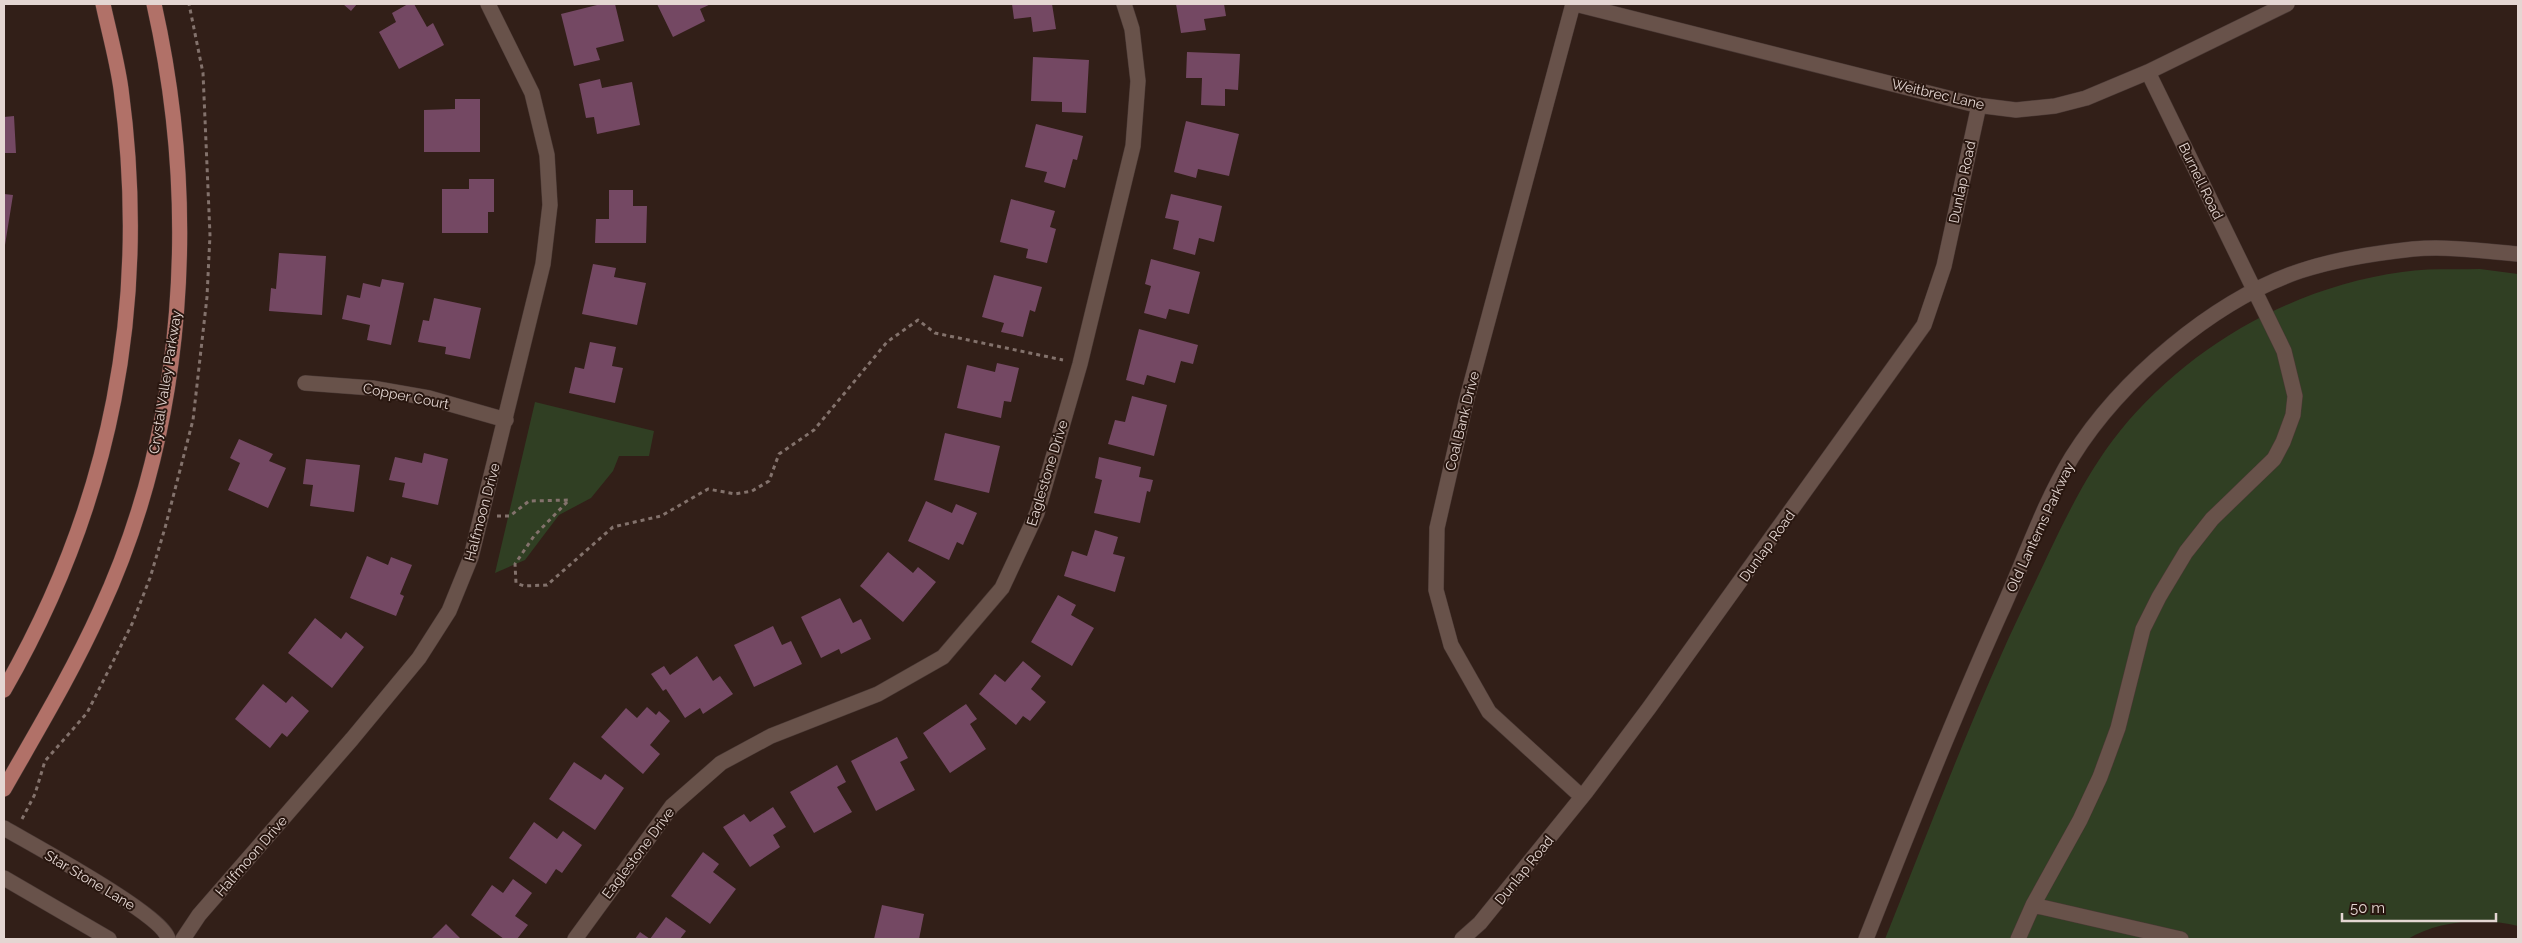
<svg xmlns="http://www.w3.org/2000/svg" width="2522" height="943" font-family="Raleway,sans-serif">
  <rect width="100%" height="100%" fill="#321f18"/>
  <path fill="#303f23" d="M2480 269 2518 274V926C2485 917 2438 920 2408 939H1885C1931 825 1974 709 2028 597 2054 543 2081 479 2120 431 2189 346 2293 287 2402 272 2427 268 2454 270 2480 269Z
    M535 402 654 431 649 456H619L613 471 591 498 559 515 525 560 495 573Z"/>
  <path fill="#744863" d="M343 4H357L351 11Z
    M408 4H414L427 27 433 23 444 45 399 69 379 32 396 22 392 13Z
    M601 4H615L624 41 596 48 600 60 574 66 561 14Z
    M657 4H711L700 9 705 21 673 37Z
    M1012 4H1052L1056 29 1033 32 1031 17 1014 19Z
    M1176 4H1224L1226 16 1204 19 1206 30 1181 33Z
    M1187 52 1240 54 1238 90 1225 89V106L1201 105 1202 78H1186Z
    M1033 57 1089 60 1086 113 1062 112V102L1031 101Z
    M600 79 602 88 632 82 640 125 597 134 594 117 586 118 579 84Z
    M455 99H480V152H424V110L455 109Z
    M14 116 16 153H4V117Z
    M1186 121 1239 134 1229 176 1198 169 1196 178 1174 172Z
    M1036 124 1083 136 1077 160 1073 159 1065 188 1044 182 1047 172 1025 167Z
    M469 179H494V212H488V233H442V189H469Z
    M609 190H633V206H647L646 243H595L596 219H609Z
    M4 194 13 195 5 245H4Z
    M1171 194 1222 206 1214 242 1199 238 1195 255 1173 249 1179 221 1165 218Z
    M1011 199 1055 211 1050 227 1056 229 1047 263 1026 258 1028 249 1000 242Z
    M279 253 326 256 322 315 269 311 271 288 276 289Z
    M1151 259 1200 272 1189 314 1169 309 1166 319 1144 313 1151 286 1145 284Z
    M593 264 616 268 614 277 646 283 637 325 582 314Z
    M994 275 1042 287 1035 312 1030 310 1023 337 1001 332 1004 323 982 317Z
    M382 279 404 283 391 345 367 340 370 325 342 319 347 295 360 298 363 283 380 287Z
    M434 298 481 308 470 359 445 354 446 347 418 342 423 320 429 321Z
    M1139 329 1198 345 1193 364 1181 361 1175 383 1147 375 1144 385 1126 380Z
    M590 342 616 347 612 366 623 368 615 403 569 393 575 367 584 369Z
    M997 363 1019 368 1011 402 1004 401 1001 418 957 408 967 365 995 372Z
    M1132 396 1167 405 1154 456 1108 444 1115 420 1125 422Z
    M945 433 1000 446 989 493 934 480Z
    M239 439 273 454 269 461 286 468 268 508 228 490 240 463 230 458Z
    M424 453 448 459 438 505 402 497 405 483 389 480 395 457 422 463Z
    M1099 457 1141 467 1139 477 1153 480 1150 492 1147 491 1140 523 1094 513 1102 480 1095 478Z
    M306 459 360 465 354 512 310 506 313 485 303 484Z
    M926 501 952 513 956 504 977 513 963 545 957 542 949 560 908 541Z
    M1095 530 1118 537 1113 554 1125 557 1115 592 1064 576 1072 551 1087 556Z
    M888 552 913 573 918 567 936 582 903 622 860 586Z
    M367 556 388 565 391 557 412 565 400 594 404 596 396 616 350 598Z
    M1058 595 1076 605 1071 615 1094 628 1072 666 1031 642Z
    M840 598 853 623 861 619 871 639 841 654 839 649 821 658 801 617Z
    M315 618 341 639 346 632 364 647 332 688 288 653Z
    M773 626 782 645 791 641 802 664 754 687 734 645Z
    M697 656 713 681 720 676 733 694 703 714 700 708 685 718 666 689 663 691 651 674 664 666 670 675Z
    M1023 661 1041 676 1031 689 1046 702 1030 721 1023 716 1016 725 979 694 995 674 1005 682Z
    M263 684 286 703 292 696 309 711 287 737 282 733 270 748 235 719Z
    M966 704 977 719 970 724 986 749 950 773 923 733Z
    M647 707 656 715 659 711 670 721 650 745 660 754 643 774 601 737 626 708 637 718Z
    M897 737 908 758 900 762 915 790 876 811 851 761Z
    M574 762 601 780 605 774 624 788 595 830 549 799Z
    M837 765 846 782 837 787 852 812 814 833 790 792Z
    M773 807 786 827 773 835 780 847 750 867 723 827 744 814 750 822Z
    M534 822 557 839 563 831 582 845 562 873 556 869 546 884 509 858Z
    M703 852 719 864 713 872 736 889 710 924 671 896Z
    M513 879 532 893 515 916 528 925 517 939H504L471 915 492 885 503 893Z
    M882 905 924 914 919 939H874Z
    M666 917 686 931 680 939H635L640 932 650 939Z
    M446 924 461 939H431Z"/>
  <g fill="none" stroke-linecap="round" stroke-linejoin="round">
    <g stroke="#4a3935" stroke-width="16">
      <path id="minor" d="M1573 4 1466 402 1437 528 1436 590 1451 645 1489 712 1582 797
        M1575 4 1976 105 2016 110 2055 106 2086 98 2148 72 2287 4
        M305 383 372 388 429 398 506 420
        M4 828C31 844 164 915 168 939
        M4 878 109 939
        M2033 905 2181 939
        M183 939 199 915 352 739 419 658 449 611 471 557 543 264 550 205 547 155 532 93 488 4
        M575 939 672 806 721 763 771 736 878 694 943 657 1002 588 1037 513 1080 364 1133 146 1138 81 1132 29 1124 4
        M1462 939 1480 923 1586 792 1649 708 1924 325 1944 266 1979 105
        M1866 939C1909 830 1952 721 2000 614 2024 562 2042 506 2072 457 2120 380 2214 300 2300 271 2336 259 2376 253 2413 249 2448 246 2484 251 2518 254
        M2018 939 2033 905 2080 820 2100 777 2118 728 2143 629 2159 597 2186 552 2212 519 2274 459 2283 442 2293 415 2295 396 2284 351 2148 72"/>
    </g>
    <g stroke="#4a3935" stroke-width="16">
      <path id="major" d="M4 690C112 502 150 304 121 89 117 60 109 32 103 4
        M4 789C37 731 72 673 100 611 187 423 199 204 154 4"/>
    </g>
    <path stroke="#83726c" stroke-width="3" stroke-dasharray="4 4" stroke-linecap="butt" d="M497 516H510L529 501 569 500 534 536 515 564 516 583 524 586 547 585 613 527 661 516 708 489 735 494 752 491 769 481 779 454 814 430 887 342 918 320 935 333 1063 360
      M22 819 35 794 45 761 87 713 132 624 150 578 165 528 193 420 207 297 210 235 203 73 189 4"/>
    <use href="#minor" stroke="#68524a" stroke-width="15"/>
    <use href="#major" stroke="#b17168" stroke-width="15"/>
  </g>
  <g text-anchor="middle" stroke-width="4" stroke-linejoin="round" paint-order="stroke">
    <g font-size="14" fill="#e4d6d2" stroke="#28160f">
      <text transform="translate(1938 94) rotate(13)" y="5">Weitbrec Lane</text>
      <text transform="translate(2201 181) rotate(64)" y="5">Burnell Road</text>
      <text transform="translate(1962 182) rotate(-78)" y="5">Dunlap Road</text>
      <text transform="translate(165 382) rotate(-81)" y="5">Crystal Valley Parkway</text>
      <text transform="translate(406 396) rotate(11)" y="5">Copper Court</text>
      <text transform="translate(1462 421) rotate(-76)" y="5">Coal Bank Drive</text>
      <text transform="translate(1047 473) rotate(-73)" y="5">Eaglestone Drive</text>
      <text transform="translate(482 512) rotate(-75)" y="5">Halfmoon Drive</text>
      <text transform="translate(2040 527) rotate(-65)" y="5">Old Lanterns Parkway</text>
      <text transform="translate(1767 546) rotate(-54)" y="5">Dunlap Road</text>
      <text transform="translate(638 853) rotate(-53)" y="5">Eaglestone Drive</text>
      <text transform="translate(251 856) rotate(-49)" y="5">Halfmoon Drive</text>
      <text transform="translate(1524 870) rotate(-51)" y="5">Dunlap Road</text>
      <text transform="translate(90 880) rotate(31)" y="5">Star Stone Lane</text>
    </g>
  </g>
  <rect width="2522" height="943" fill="none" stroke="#e4d6d2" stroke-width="10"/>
  <path d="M2342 913v8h154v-8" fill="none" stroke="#e4d6d2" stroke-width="2.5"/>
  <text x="2350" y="913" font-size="15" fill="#e4d6d2" stroke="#28160f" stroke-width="4" paint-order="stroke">50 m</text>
</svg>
